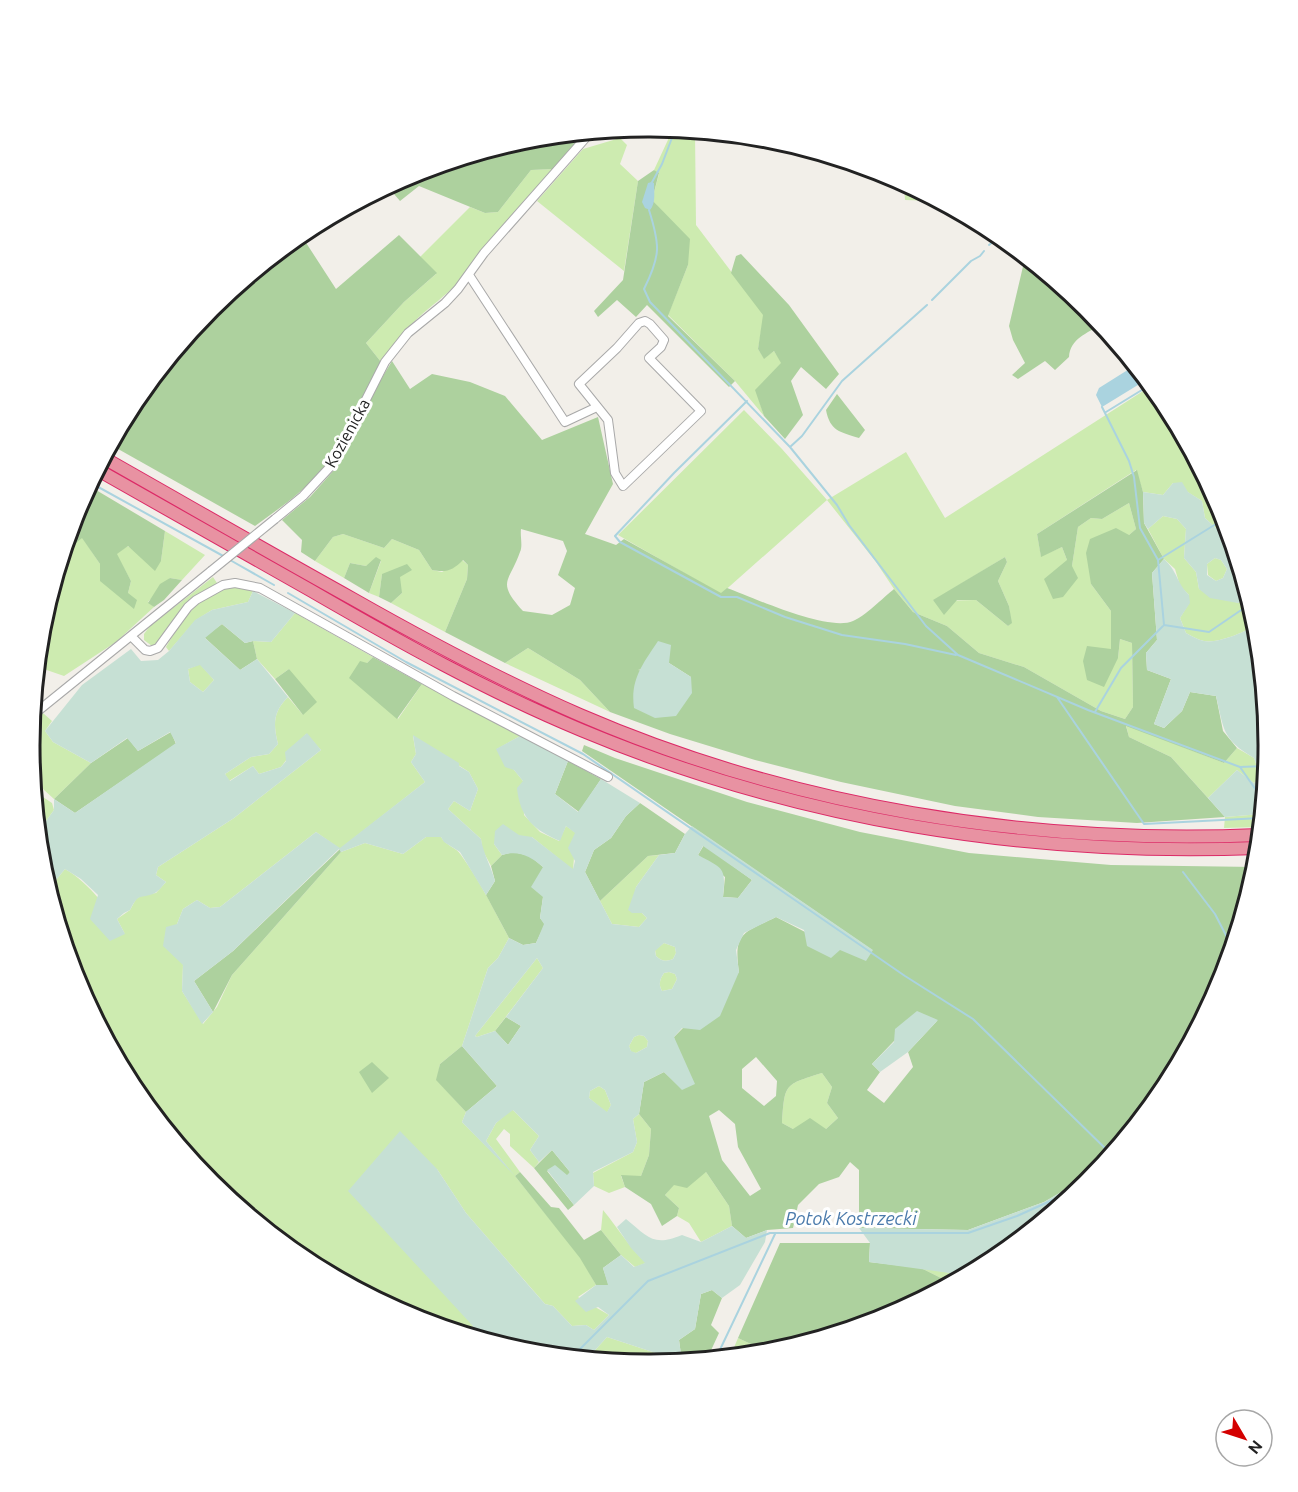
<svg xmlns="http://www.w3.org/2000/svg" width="1298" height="1492" font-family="Ubuntu,sans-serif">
  <rect width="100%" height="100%" fill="#f2efe9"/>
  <path fill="#cdebb0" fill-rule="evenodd" d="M673 129 695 132 696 225 764 315 758 349 764 358 774 351 782 363 756 390 764 416 735 381 668 315 688 265 667 217 652 200 659 174 654 170Z
    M620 138 627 145 620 164 638 181 624 271 537 201 583 149Z
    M554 169 458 283C445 296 431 306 418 318 404 331 392 346 381 362L366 343 404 302 436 274 420 257 470 207 485 213 498 212 531 170Z
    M904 184 937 201 905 200Z
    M1151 386 1164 402 1221 509 1226 526 1217 529 1205 518 1202 501 1173 483 1163 495 1143 492 1136 470 1037 534 1041 556 1062 547 1067 560 1072 566 1078 527 1091 518 1102 519 1129 503 1136 529 1129 535 1091 584 1111 611V649L1118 658 1120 639 1132 643 1133 707 1125 719 1101 711 1024 667 979 653 947 626 913 612 894 589 876 562 827 500 721 594 618 535 744 410 782 449 827 500 906 452 945 518ZM1005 557 1007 562 998 581 1009 606 1011 623 1008 626 976 600 933 601Z
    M1163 516 1177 519 1186 529 1184 558 1196 572 1199 589 1238 603 1247 597 1256 624C1247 632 1216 644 1204 641 1198 640 1192 636 1186 633L1180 618 1189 603V595L1180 586 1175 569 1164 559 1148 529Z
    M165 531 205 555 182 580 170 578 148 602 154 607 116 642 64 676 38 667 42 625 64 553 82 537 100 564 128 593 131 581 116 554 127 546 161 561Z
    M343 534 384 548 392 539 419 550 432 570 442 572 462 560 468 565 467 579 445 632 391 603 402 593 382 574 379 597 369 593 381 561 366 566 350 563 344 578 315 561 333 537Z
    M1215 558 1221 560 1227 569 1223 578 1216 581 1208 575 1207 564Z
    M213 577 217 583C205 591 192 599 182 609 169 622 171 639 152 646L144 640V634L150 626Z
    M239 586 253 591 248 602 212 610 196 620 169 651 166 647C185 616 200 591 239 586Z
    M295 613 373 657 367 663 398 719 422 684 522 735 497 749 523 781 524 815 540 832 559 841 566 826 576 833 573 870 532 837 494 844 502 855 491 866 482 849 481 839 448 809 454 801 470 811 478 789 469 772 413 736 416 754 411 762 425 782 340 849 316 832 220 907 210 908 197 900 183 909 177 924 183 965 182 991 203 1024 217 1007 232 975 341 852 365 843 403 854 426 837H441C446 846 456 847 461 855 480 881 494 910 509 938L498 958 488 968 462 1046 440 1064 437 1080 466 1112 462 1122 508 1168 486 1141 496 1123 512 1109 539 1136 530 1150 539 1162 534 1168 510 1146V1134L504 1129 496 1139 520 1172 515 1176 581 1258 596 1285 578 1297 609 1315 594 1330 586 1325 572 1326 553 1306 545 1304 466 1213 437 1169 472 1325 483 1339 412 1318 305 1260 211 1183 134 1090 77 983 45 875 51 886 65 869C92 885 107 909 125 934L117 919 130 910 136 899 142 895 156 893 166 882 156 875 158 867 234 818 321 750 306 734 281 767 259 774 253 766 229 781 225 774 251 757 269 754 278 744C273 724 273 712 288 697L303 715 289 669 275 679 257 659 253 641 271 642Z
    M528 648 580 680 610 712 505 663Z
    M200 664 214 680 203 692 190 682 188 669Z
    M43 713 52 721 45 731 53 742 91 763 54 799 33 780 30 746 32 722Z
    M1126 725 1224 763 1237 748 1254 758 1261 778 1254 783 1237 770 1208 798 1171 757 1129 737Z
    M34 791 52 803 54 810 38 832Z
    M1261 814 1260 827 1224 828 1225 817Z
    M659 855 636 887 632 913H642L647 918 639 927 612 924 600 901 648 856Z
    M664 943 675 947 676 953 673 959C666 962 661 961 656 956L655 950Z
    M537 958 543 968 495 1031 477 1037 475 1036Z
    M669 972 675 974 677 979 672 989 662 991C658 984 660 979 664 973Z
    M639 1035 644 1036 648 1041 647 1047 636 1053 631 1052 629 1046 634 1037Z
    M822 1073 832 1087 827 1103 838 1118 826 1129H793L782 1123C785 1083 784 1085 822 1073Z
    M599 1086 605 1090 611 1105 607 1113 589 1098 590 1091Z
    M639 1114 651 1129 649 1155 641 1176H621L625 1187 609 1193 594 1186 593 1173 633 1152 637 1142 633 1119Z
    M706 1172 729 1206 732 1226 701 1242 689 1223 677 1216 679 1208 665 1195 674 1184Z
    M603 1210C618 1228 629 1247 646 1263L635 1267 621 1255 601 1230Z
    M921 1268 957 1274 971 1272 951 1283Z
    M607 1337 674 1359 678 1362 649 1365 587 1359Z
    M738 1338 770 1353 730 1357Z"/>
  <path fill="#add19e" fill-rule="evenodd" d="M569 135 576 144 554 169 531 170 498 212 485 213 419 186 400 201 388 187 412 174 466 158 471 159 529 139Z
    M654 170 659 173 652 200 690 239 688 265 668 316 735 381 729 387 647 305 636 317 617 300 598 317 594 311 623 280 638 181Z
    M301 235 336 289 399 235 437 273 404 302 366 343 381 362C363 397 346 443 320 472 301 494 278 509 255 526L111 445 135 402 212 308Z
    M741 254 789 305 839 374 826 389 801 367 791 381 803 415 785 439 764 416 755 390 781 363 774 351 764 359 758 349 763 315 731 273 736 256Z
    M1025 258 1087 309 1101 325C1087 333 1070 339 1069 357L1055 370 1045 361 1018 379 1012 375 1025 363 1013 340 1009 326Z
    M392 361 410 389 432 374 470 382 505 396 542 440 598 417 613 484 585 534 616 545 624 539 721 593 727 588C754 598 828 632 853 621 864 617 884 597 894 589L913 612 947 626 979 653 1024 667 1101 711 1125 719 1133 707 1132 643 1120 639 1118 658 1104 687 1087 680 1083 661 1087 646 1111 649V611L1091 584 1086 553 1090 539 1116 528 1129 535 1136 529 1129 503 1102 519 1091 518 1078 527 1072 566 1078 578 1063 597 1053 599 1044 579 1067 560 1062 547 1041 557 1037 534 1137 470 1143 492 1144 523 1164 559 1152 573 1157 640 1146 653 1147 670 1171 679 1154 724 1164 728 1182 711 1190 692 1216 696 1223 731 1237 748 1224 763 1126 726 1129 737 1171 757 1225 817 1137 823 1038 817 955 806 841 782 755 760 670 734 610 712 580 680 528 648 505 663 445 632 467 579 468 565 463 560C453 570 447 573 432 570L419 550 392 539 384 548 343 534 333 537 315 561 301 552 302 540 282 520 310 497 335 469 380 381ZM521 529 563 541 567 551 558 575 575 588 570 605 552 615 523 611C496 581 509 583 520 552 523 546 520 536 521 529ZM669 663 691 677 638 670Z
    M837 394 865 430 859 438C840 432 830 431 826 410Z
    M92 482 96 484V490L165 531 161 561 155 571 128 546 117 554 131 581 128 593 137 600 134 609 100 581V564L82 538 64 553 77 509Z
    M376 557 381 560 369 593 344 578 350 563 366 566Z
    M1005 557 1007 562 998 581 1009 606 1012 623 1008 626 976 600H957L944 615 933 600Z
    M407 564 412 570 400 577 402 593 391 603 379 597 382 574Z
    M170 578 182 580 164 600 154 607 148 603 160 584Z
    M222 624 245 643 253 641 257 659 240 670 204 637Z
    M373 657 422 684 397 719 349 678 360 661 367 663Z
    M289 669 317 702 303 715 275 679Z
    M171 732 176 744 75 813 54 799 91 763 128 738 138 751Z
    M584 745 615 758 747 802 860 832 969 853 1111 865 1256 867 1221 983 1163 1090 1096 1172 1044 1202 968 1230 859 1228V1170L850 1162 839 1177 819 1184 798 1205 793 1228 767 1230 746 1238 732 1226 729 1206 706 1172 687 1188 674 1185 665 1195 679 1208 677 1216 662 1226 651 1204 625 1187 621 1175 641 1176 649 1155 651 1129 639 1114 644 1082 664 1072 682 1089 674 1037 739 972C733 932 744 933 776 917L840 950H872L582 751ZM937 1021 908 1052 913 1067 884 1103 867 1090 880 1072 872 1064 894 1041ZM756 1057 777 1081 776 1096 764 1106 742 1088V1069ZM822 1073 832 1087 827 1103 838 1118 826 1129 810 1118 793 1129 782 1123C785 1083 784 1085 822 1073ZM719 1110 735 1124 738 1147 761 1189 750 1196 722 1160 709 1116Z
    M568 761 601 779 579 812 555 794Z
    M640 803 685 834 675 853 648 856 600 901 585 872 594 850 611 838 626 816Z
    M704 845 752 880 738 898 723 897 725 877 698 855Z
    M340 849 341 852 232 975 213 1012 194 981 233 951Z
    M513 852 530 856 543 867V897L540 918 545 924 536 943 523 945 509 938 486 895 495 881 491 866 502 855Z
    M506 1017 521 1026 508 1045 495 1031Z
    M462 1046 497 1086 466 1112 436 1080 440 1064Z
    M372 1062 389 1078 372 1093 359 1072Z
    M552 1150 570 1172 568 1176 547 1171 574 1205 568 1210 534 1168Z
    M520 1172 551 1207 559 1208 584 1240 601 1230 621 1255 603 1268 609 1286 596 1285 580 1258 515 1176Z
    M780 1243H870L869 1262 921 1268 951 1283 886 1318 770 1353 738 1338Z
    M712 1290 722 1298 711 1325 719 1333 707 1359 682 1362 679 1340 695 1329 701 1294Z"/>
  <path fill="#c6e0d4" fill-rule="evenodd" d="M1182 482 1188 492 1202 501 1205 518 1217 529 1226 526 1247 597 1238 603 1210 598 1199 589 1196 572 1184 558 1186 529 1177 519 1163 516 1148 529 1144 523 1143 492 1163 495 1173 483ZM1215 558 1221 560 1227 569 1223 578 1216 581 1207 575V564Z
    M1164 559C1178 572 1176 582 1189 595L1190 603 1180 618 1186 633C1192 636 1198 640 1204 641 1216 644 1247 632 1256 624L1268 746 1261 814 1225 817 1208 798 1237 770 1254 783 1261 778 1254 758C1222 739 1224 730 1216 696L1190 692 1182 711 1164 728 1154 724 1171 679 1147 670 1146 653 1157 640 1152 573Z
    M253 591 295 613 271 642 253 641 245 643 222 624 205 638 240 670 257 659 288 697C273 712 273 724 278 744L269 754 251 757 225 774 230 781 253 766 259 774 281 767 286 761 285 752 307 733 321 750 234 818 158 867 156 875 166 882C163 885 159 891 155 893 139 900 140 891 130 910L124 913 117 919 125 934 110 941 90 919 98 895 81 879 65 869 51 886 42 866 38 832 54 810V799L75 813 176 743 170 732 138 751 127 738 91 763 53 742 45 731 82 685 131 649 141 661 158 660 169 651 195 620 212 610 248 602ZM200 665 214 680 203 692 190 682 188 669Z
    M658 641 671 645 669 663 691 677 692 693 676 716 655 718 634 708C630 679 643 664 658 641Z
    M413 735 459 763V766L469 772 478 789 470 811 454 801 448 809 481 839C483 853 491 866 495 881L486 895 460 852 444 842 441 837H426L403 854 365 843 341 852 339 849 233 951 194 981 213 1012 202 1024 182 991 183 965 163 946 166 927 177 924 183 909 197 900 210 908 220 907 316 832 340 848 425 782 411 762 416 754Z
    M522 735 568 761 555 794 578 812 601 779 640 803 626 816 611 838 594 850 585 872 612 924 639 927 647 918 642 913H632L628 910 636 887 659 855 675 853 685 834 692 826 873 950 866 961 840 950 831 958 807 946 804 930 776 917 744 933 736 950 739 972 720 1016 700 1030 682 1028 674 1037 695 1084 682 1090 664 1072 644 1082 639 1114 633 1119 637 1142 633 1152 593 1172 594 1186 574 1205 547 1170 555 1165 567 1175 570 1172 552 1150 539 1162 530 1150 539 1136 513 1110 496 1123 486 1141 515 1176 462 1122 466 1112 497 1086 462 1046 488 968 498 958 509 938 523 945 536 943 544 924 540 918 543 897 531 887 543 867C530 856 519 850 502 855L494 844 495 831 503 824 519 835 532 837 573 869 575 861 568 848 575 833 566 826 560 841C534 830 520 818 517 788L523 781 514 770 505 767 496 749ZM703 846 752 880 738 898 723 897C726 867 724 869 698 855ZM664 943 675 947 676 953 673 959C666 962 661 961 656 956L655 951ZM537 958 543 968 506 1017 521 1026 508 1045 495 1031 477 1037 475 1036ZM669 972 675 974 677 979 672 989 662 991C658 984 660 979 664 973ZM639 1035 644 1036 648 1041 647 1047 636 1053 631 1051 629 1046 634 1037ZM599 1086 605 1090 611 1105 607 1112 589 1098 590 1091Z
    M917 1011 938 1020 908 1052 880 1072 872 1064 894 1042 895 1029Z
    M400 1131 437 1169 466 1213 530 1287 545 1304 553 1306 572 1326 586 1325 594 1330 609 1315 598 1307 586 1312 575 1301 596 1285H608L603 1268 621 1255 634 1267 645 1263 631 1248 617 1227 626 1219C648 1237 653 1247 682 1235L701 1242 732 1226 746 1238 767 1230 765 1242 740 1285 722 1298 712 1290 701 1294 695 1329 679 1340 682 1362H678L674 1359 607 1337 587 1359 528 1353 483 1339 472 1325 348 1191Z
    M1096 1172 1086 1184 993 1261 971 1272 957 1274 869 1262 870 1243 859 1228 968 1230 1044 1202Z"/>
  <path fill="#aad3df" d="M652 182 654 183C654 192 656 203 650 210L645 208 642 202 648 183Z
    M1134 366 1146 380 1102 407 1096 395 1099 388Z"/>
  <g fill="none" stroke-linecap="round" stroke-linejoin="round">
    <path stroke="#aad3df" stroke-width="2" d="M651 184 662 164 675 130
      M649 210C660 245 661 255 644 289L650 302 790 447 837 505 849 525 926 626 958 655 1088 710 1240 767 1266 766
      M989 245 994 241 1002 239
      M932 300 971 261 980 256 984 251
      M747 401 674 473 615 536 620 542 721 597H737L785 617 842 635 905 644 956 655
      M1102 407 1129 461 1134 477 1140 528 1158 560 1164 625
      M1106 412 1150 385
      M790 447 802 436 842 381 927 305
      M91 483 225 557
      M230 560 274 585
      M1158 560 1224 519
      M288 593 406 662 583 754 905 976 973 1019 1111 1154
      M1164 625 1209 632 1250 604
      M1057 697 1144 824 1261 818
      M1095 712 1121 668 1163 626
      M1240 767 1263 800
      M1183 872 1215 914 1232 947
      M572 1357 648 1281 770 1233H968L1017 1216 1066 1194 1088 1182
      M716 1358 775 1234"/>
    <g stroke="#a9a9a9" stroke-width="10">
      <path id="minor" d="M469 275 565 422 597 407
        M645 321 650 324 664 340 661 347 649 358 701 411 623 486 615 473 608 420 579 384 617 348 639 323Z
        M275 519 303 496 330 467 346 439 385 362 408 333 445 303 458 289 484 253 590 133
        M131 636 145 650 150 651 158 648 188 607 196 600 223 585 235 583 260 588 453 696 608 777
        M33 715 211 571"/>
    </g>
    <g stroke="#dc2a67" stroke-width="14">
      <path id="highway" d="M104 458C187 505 270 553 353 599 427 641 502 681 580 715 793 807 1028 845 1259 835
        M98 470C168 510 239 550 310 590 398 641 487 691 581 730 796 820 1026 857 1258 848"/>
    </g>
    <use href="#minor" stroke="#fff" stroke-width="8"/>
    <use href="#highway" stroke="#e892a2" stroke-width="12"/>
    <g stroke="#a9a9a9" stroke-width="10" stroke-linecap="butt">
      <path id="minor-bridge" d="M211 571 275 519"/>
    </g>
    <use href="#minor-bridge" stroke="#fff" stroke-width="8"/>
  </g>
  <g text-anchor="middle" stroke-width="6" stroke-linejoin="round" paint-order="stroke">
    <g font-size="16" fill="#222" stroke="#fff">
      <text transform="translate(347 433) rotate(-61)" y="6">Kozienicka</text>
    </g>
    <g font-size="18" font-style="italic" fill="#4a7aab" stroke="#fff">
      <text x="851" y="1225">Potok Kostrzecki</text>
    </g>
  </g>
  <path d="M0 0H1298V1492H0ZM648 137H650A608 608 0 0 1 1258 745V746A608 608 0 0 1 650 1354H648A608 608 0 0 1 40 746V745A608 608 0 0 1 648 137Z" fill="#fff" fill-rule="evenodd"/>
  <path fill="none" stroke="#222" stroke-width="3" d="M648 137H650A608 608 0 0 1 1258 745V746A608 608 0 0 1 650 1354H648A608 608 0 0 1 40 746V745A608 608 0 0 1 648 137Z"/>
  <g transform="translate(1244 1438) rotate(129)"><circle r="28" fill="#ffffff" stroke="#a7a7a7" stroke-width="1.5"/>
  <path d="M0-4.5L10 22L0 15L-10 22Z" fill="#d40000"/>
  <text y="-9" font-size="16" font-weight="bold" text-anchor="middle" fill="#222222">N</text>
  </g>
</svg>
